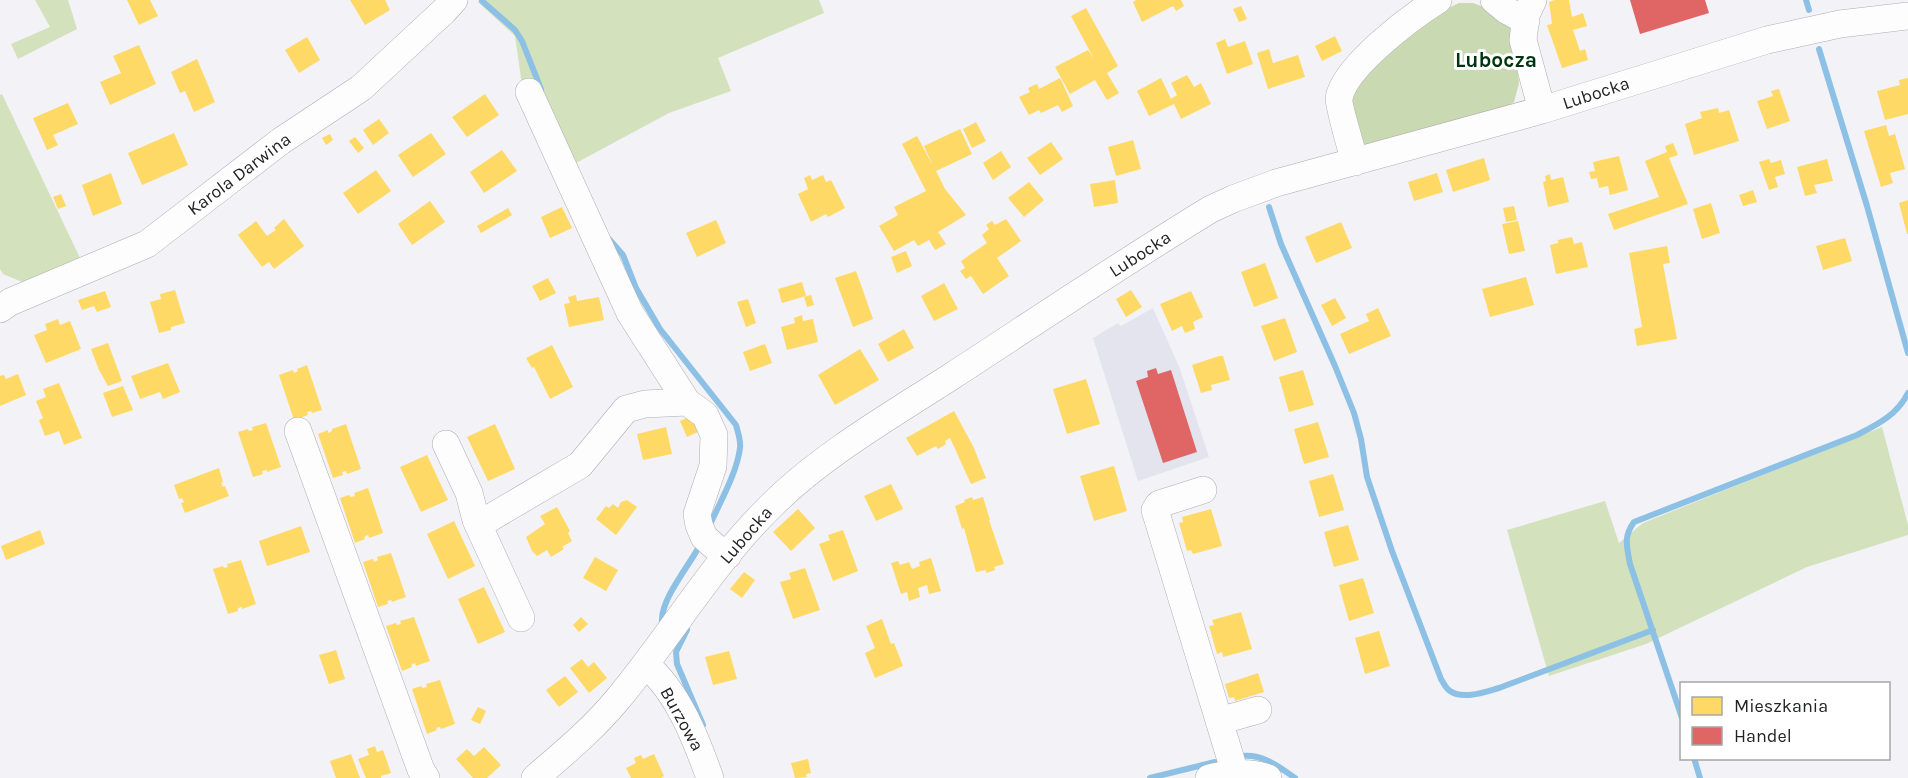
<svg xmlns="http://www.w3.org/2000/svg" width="1908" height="778" font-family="Karla,sans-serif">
  <rect width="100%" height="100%" fill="#f2f2f7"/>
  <path fill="#e3e4ee" d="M1153 308 1180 369 1209 457 1138 481 1093 338 1118 323 1121 326Z"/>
  <path fill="#d3e2bc" d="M35 0H68L77 29 18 59 11 44 50 27Z
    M480 0H819L824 13 718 58 731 91 669 113 576 163 523 92 515 36 478 2Z
    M2 94 80 258 27 284 3 274 0 269V95Z
    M1882 427 1908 525V535L1807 567 1646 644 1549 676 1507 530 1605 501 1619 543 1643 523Z"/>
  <path fill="#c9d9b1" d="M1459 3H1473L1500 13 1512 25 1519 83 1514 102 1503 108 1352 151 1339 99 1431 16Z"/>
  <path fill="#ffd966" d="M127 0H150L158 16 139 25Z
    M350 0H385L390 10 365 25Z
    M1136 0H1181L1184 6 1176 11 1173 6 1142 22 1133 2Z
    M1555 0H1569L1572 17 1583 13 1587 26 1573 30 1580 51 1585 49 1588 60 1562 68 1547 25 1552 24 1549 2Z
    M1241 6 1247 19 1239 22 1233 9Z
    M1086 8 1118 66 1107 73 1119 93 1107 100 1095 80 1070 94 1055 67 1088 50 1094 59 1071 16Z
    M1335 36 1342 51 1322 61 1315 46Z
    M307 37 320 60 299 73 285 50Z
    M1225 39 1228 47 1245 41 1253 64 1227 74 1216 43Z
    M139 45 156 84 110 105 100 82 121 73 113 56Z
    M1269 49 1273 63 1298 55 1305 77 1268 89 1257 53Z
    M197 59 215 102 194 112 185 91 180 93 171 72Z
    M1187 75 1194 87 1201 83 1211 104 1181 119 1174 104 1149 116 1137 91 1161 78 1171 99 1177 95 1171 83Z
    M1060 78 1073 106 1062 112 1058 105 1041 113 1039 110 1029 115 1019 97 1030 92 1028 88 1037 84 1039 89Z
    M1908 78V114L1885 120 1877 91 1900 85 1899 80Z
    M1779 89 1790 121 1767 129 1757 101 1773 96 1771 91Z
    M485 94 499 115 467 137 452 117Z
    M68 103 78 124 53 135 58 145 47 150 33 118Z
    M1718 108 1719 113 1729 110 1739 141 1694 155 1685 124 1702 118 1700 112Z
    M379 119 389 133 373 145 363 130Z
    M976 122 986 141 972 148 963 129Z
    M1886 125 1889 136 1895 134 1905 169 1890 173 1893 183 1881 187 1864 131Z
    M960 129 972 154 936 171 945 189 966 215 938 232 946 244 935 250 929 240 918 246 914 240 894 251 879 226 898 215 894 207 926 191 902 144 917 136 933 166 924 146Z
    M174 133 188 165 142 185 128 153Z
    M431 133 446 154 413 177 398 155Z
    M330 134 333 140 326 145 322 138Z
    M355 137 364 148 358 153 349 141Z
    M1133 140 1141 169 1116 176 1108 147Z
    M1051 142 1063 159 1040 175 1027 158Z
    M1673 143 1678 155 1669 158 1688 204 1614 230 1608 214 1659 197 1645 161 1667 152 1665 146Z
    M502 150 517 171 484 193 470 172Z
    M1001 151 1011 167 993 180 983 163Z
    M1619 156 1628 190 1610 195 1608 186 1599 188 1597 178 1591 179 1589 172 1595 171 1593 162Z
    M1484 158 1490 180 1453 192 1446 170Z
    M1769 159 1771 163 1781 160 1785 174 1775 177 1778 187 1769 190 1759 162Z
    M1827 159 1833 181 1814 185 1817 193 1805 196 1797 167Z
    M376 170 391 191 358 214 343 193Z
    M111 173 122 204 93 216 82 185Z
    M1437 173 1443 192 1414 201 1408 182Z
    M1550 174 1551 180 1563 177 1569 202 1548 207 1543 182 1546 181 1545 176Z
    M810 175 812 180 823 175 826 182 831 180 845 208 828 217 826 214 811 222 798 194 808 189 804 178Z
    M1115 180 1118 203 1094 207 1090 184Z
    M1029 182 1044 200 1024 217 1008 198Z
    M1753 190 1757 202 1743 206 1739 195Z
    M61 194 66 206 58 209 53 197Z
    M1908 200V234H1907L1899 203Z
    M430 201 445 222 412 245 398 224Z
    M1711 203 1720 233 1702 239 1693 209Z
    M1514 206 1517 220 1506 222 1503 208Z
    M562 207 572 228 550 238 541 217Z
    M508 208 512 215 481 233 477 226Z
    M284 219 304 246 274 269 269 262 262 267 238 235 256 221 267 236 276 230 274 228Z
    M1006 219 1021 241 997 258 1009 276 983 294 971 276 966 279 960 271 965 268 961 261 987 243 982 235 989 229 986 225 992 221 995 225Z
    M716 220 726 243 697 257 686 233Z
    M1518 221 1525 251 1509 254 1502 224Z
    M1341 222 1352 248 1316 263 1305 237Z
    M1572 237 1574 244 1582 242 1588 267 1556 274 1550 245 1558 243V240Z
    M1845 238 1852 261 1823 270 1816 246Z
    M1667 246 1670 263 1663 264 1677 339 1637 346 1634 329 1642 327 1629 253Z
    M906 251 912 266 897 273 891 257Z
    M1265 263 1278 298 1254 307 1241 272Z
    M856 271 873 319 853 327 835 278Z
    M1526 277 1534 305 1490 317 1482 289Z
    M548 278 556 293 540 301 532 286Z
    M802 282 806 296 782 303 778 289Z
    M944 283 958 309 934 321 921 296Z
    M175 290 185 323 171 327V330L159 333 150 302 161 299 160 294Z
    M1131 290 1142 307 1126 317 1116 299Z
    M105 291 111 307 97 312 94 306 82 310 78 300Z
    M1191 291 1203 317 1193 322 1195 329 1185 333 1182 326 1172 331 1160 304Z
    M576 295 577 301 599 297 604 320 569 327 564 304 570 303 568 297Z
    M811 295 814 305 807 307 804 297Z
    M1335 298 1346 318 1332 326 1321 305Z
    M748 299 756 323 746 327 737 302Z
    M1378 308 1391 336 1349 354 1340 334 1369 321 1366 314Z
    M802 315 803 321 813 319 818 342 787 350 781 327 795 323 794 318Z
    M1285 318 1297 352 1274 361 1261 326Z
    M58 319 60 325 70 321 81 349 46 363 34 335 47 330 45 324Z
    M904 329 914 348 888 362 878 344Z
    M108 343 122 381 108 386 99 370 91 349Z
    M765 344 772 363 750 371 743 352Z
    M552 345 573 387 550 399 534 367 532 368 526 358Z
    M860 349 879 380 835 405 818 375Z
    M1219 356H1223L1230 380 1211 385 1212 390 1201 393 1192 365Z
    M168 363 180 392 163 399 160 392 140 399 131 376Z
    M307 365 322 410 312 413 311 411 307 412 308 415 294 420 279 375 293 370 294 373 298 371 297 369Z
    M1303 370 1314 405 1289 412 1279 377Z
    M18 374 26 395 0 406V376L4 375 6 379Z
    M1086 379 1100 424 1067 434 1053 389Z
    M59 383 82 438 64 445 59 431 45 436 39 420 43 418 36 401 46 397 43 389Z
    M123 386 133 410 112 417 103 393Z
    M954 411 973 446 986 478 971 484 950 438 945 441 946 444 938 449 936 446 917 456 906 438Z
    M691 416 698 432 687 437 680 421Z
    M1318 422 1329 457 1304 464 1294 429Z
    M266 423 281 467 267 472V470L262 471 263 474 253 477 238 432 248 429 249 431 253 430 252 427Z
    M346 424 361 469 347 474 346 471 342 472 343 475 333 478 318 434 328 430V433L332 431V429Z
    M495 424 515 469 488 481 467 437Z
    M666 427 672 454 643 460 637 434Z
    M427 455 448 500 421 512 400 467Z
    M1114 466 1127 511 1094 521 1080 476Z
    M219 468 223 482 221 483 223 487 225 486 229 496 185 513 181 503 184 502 182 498 179 499 174 485Z
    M1333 474 1344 510 1319 517 1309 481Z
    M891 484 903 509 876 521 864 496Z
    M368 488 383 533 369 538 368 535 364 537 365 539 355 543 340 498 349 495 351 497 355 496 354 493Z
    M972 497 973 500 983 497 990 520H989L1004 564 994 567 995 570 986 573V570L976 572 964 528 962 529 955 506 965 502 964 500Z
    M627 500 637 507 616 535 596 519 606 506 609 508 613 504 618 508 621 502Z
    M557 507 570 531 568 533 572 541 562 547 564 549 551 557 547 550 537 556 532 551 526 537 545 524 540 516Z
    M798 509 815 528 791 551 773 532Z
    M1211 509 1222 546 1193 554 1191 550 1187 551 1179 523 1183 522 1182 517Z
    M454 521 475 566 448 579 427 534Z
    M1348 525 1359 560 1334 567 1324 532Z
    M301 526 310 552 267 566 259 541Z
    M40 530 45 544 6 560 1 546Z
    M843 530 858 571 833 581 819 544 830 540 828 535Z
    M391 553 406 597 392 602 391 600 387 601 388 604 378 607 363 562 373 559 374 562 378 560 377 557Z
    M595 557 618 570 606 591 583 578Z
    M931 558 941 591 929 594 927 585 918 588 920 597 909 601 907 592 901 594 891 563 898 561 900 565 909 562 912 569 920 566 919 562Z
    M241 560 256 604 242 609V607L238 608V611L228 614 213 569 223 566 224 568 228 567 227 564Z
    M805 568 820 610 793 619 780 582 791 579 789 573Z
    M744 572 755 580 742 598 730 589Z
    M1363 578 1374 613 1349 621 1339 585Z
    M484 587 505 632 478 644 458 599Z
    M1241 612 1252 649 1223 657 1222 652 1217 654 1209 626 1214 625 1212 620Z
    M414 617 430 661 416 666 415 663 411 665 412 667 402 671 386 626 396 623 397 625 401 624 400 621Z
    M581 617 588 624 579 632 573 625Z
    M882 619 891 644 894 643 903 666 875 678 865 653 875 648 866 626Z
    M1379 631 1390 666 1365 674 1355 638Z
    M336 650 345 679 329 684 319 655Z
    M729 651 737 679 713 685 705 657Z
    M582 659 588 667 594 662 607 678 589 693 570 668Z
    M1258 673 1264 692 1235 701 1234 697 1229 698 1225 684Z
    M565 676 578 692 559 707 546 690Z
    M440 680 455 724 441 729 440 727 436 728 437 730 427 734 412 689 421 686 423 688 427 687 426 684Z
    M478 707 486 711 480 724 471 720Z
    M375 746 377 752 383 750 391 773 381 776V778H366L358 759 369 755 367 749Z
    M484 747 501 765 487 778H473L456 759 467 749 474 756Z
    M351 754 360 778H336L330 761Z
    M654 754 664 776 661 778H631L626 768 636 763 634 758 641 755 643 759Z
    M808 759 811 773 806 774 807 777 795 778 791 763Z"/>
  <path fill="#e06666" d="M1630 0H1705L1709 13 1640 34Z
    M1156 368 1158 374 1171 370 1197 452 1163 463 1136 381 1148 377 1147 371Z"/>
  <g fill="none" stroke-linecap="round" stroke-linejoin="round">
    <path stroke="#8cc1e5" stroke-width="6" d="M1806 0 1809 10
      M482 1 515 30 522 41 541 89
      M1819 49 1867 206 1908 353
      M1269 207 1281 244 1335 366 1354 413 1361 439 1367 477 1392 551 1441 679C1443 682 1446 689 1450 691 1463 700 1485 692 1499 688L1653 630
      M609 239 623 255 636 288 660 329 736 425C738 433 741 440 740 448 737 473 719 504 709 527
      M662 622C660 600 689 566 700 545
      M687 630 676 652 677 664 703 725
      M1682 718 1630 564C1627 547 1623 537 1634 522L1857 435C1878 424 1897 415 1908 393
      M1242 756C1263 754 1278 766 1295 778
      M1694 758 1700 778
      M1150 778 1215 762"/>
    <g stroke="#aeaeb2" stroke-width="28">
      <path id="minor" d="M1494 0 1506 10 1526 21
        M1533 0 1526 15 1523 40 1542 110
        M529 92 630 313 687 402
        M1355 162C1352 151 1338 105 1339 98 1345 66 1411 17 1438 0
        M0 309 10 302 147 244 281 141 361 88 444 11 454 0
        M298 431 421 770 426 778
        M446 444 469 493 476 520 521 618
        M1203 490 1159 504 1155 510 1235 773
        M478 525 580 465 626 409 645 404 687 402 705 415 714 435 713 466 697 514 699 525 704 537 714 546 728 555
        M646 665C678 692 696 739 710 778
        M1219 721 1258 710
        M535 778C564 753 593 729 617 700 670 637 713 562 772 505 822 455 892 415 952 376 1038 320 1124 262 1211 209L1233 199 1276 183 1542 110 1767 40 1840 24 1908 16
        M1209 778C1229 773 1249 771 1268 778"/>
    </g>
    <use href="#minor" stroke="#fdfdfe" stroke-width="27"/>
  </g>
  <g text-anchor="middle" stroke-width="6" stroke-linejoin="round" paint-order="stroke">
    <g font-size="18" fill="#232426" stroke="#fff">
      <text transform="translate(1596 93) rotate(-18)" y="6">Lubocka</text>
      <text transform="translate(239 174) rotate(-37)" y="6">Karola Darwina</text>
      <text transform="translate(1140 254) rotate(-33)" y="6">Lubocka</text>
      <text transform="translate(746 535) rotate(-49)" y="6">Lubocka</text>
      <text transform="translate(682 719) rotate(61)" y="6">Burzowa</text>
    </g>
    <g font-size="21" font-weight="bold" fill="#003411" stroke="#fff">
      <text x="1496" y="67">Lubocza</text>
    </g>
  </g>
  <rect x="1680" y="682" width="210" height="78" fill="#ffffff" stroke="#a7a7a8" stroke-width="1.5"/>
  <rect x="1692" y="697" width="30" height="18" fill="#ffd966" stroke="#a7a7a8" stroke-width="1.5"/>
  <text x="1734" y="712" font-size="18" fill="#232426">Mieszkania</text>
  <rect x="1692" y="727" width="30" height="18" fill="#e06666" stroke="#a7a7a8" stroke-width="1.5"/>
  <text x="1734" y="742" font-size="18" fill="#232426">Handel</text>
</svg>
